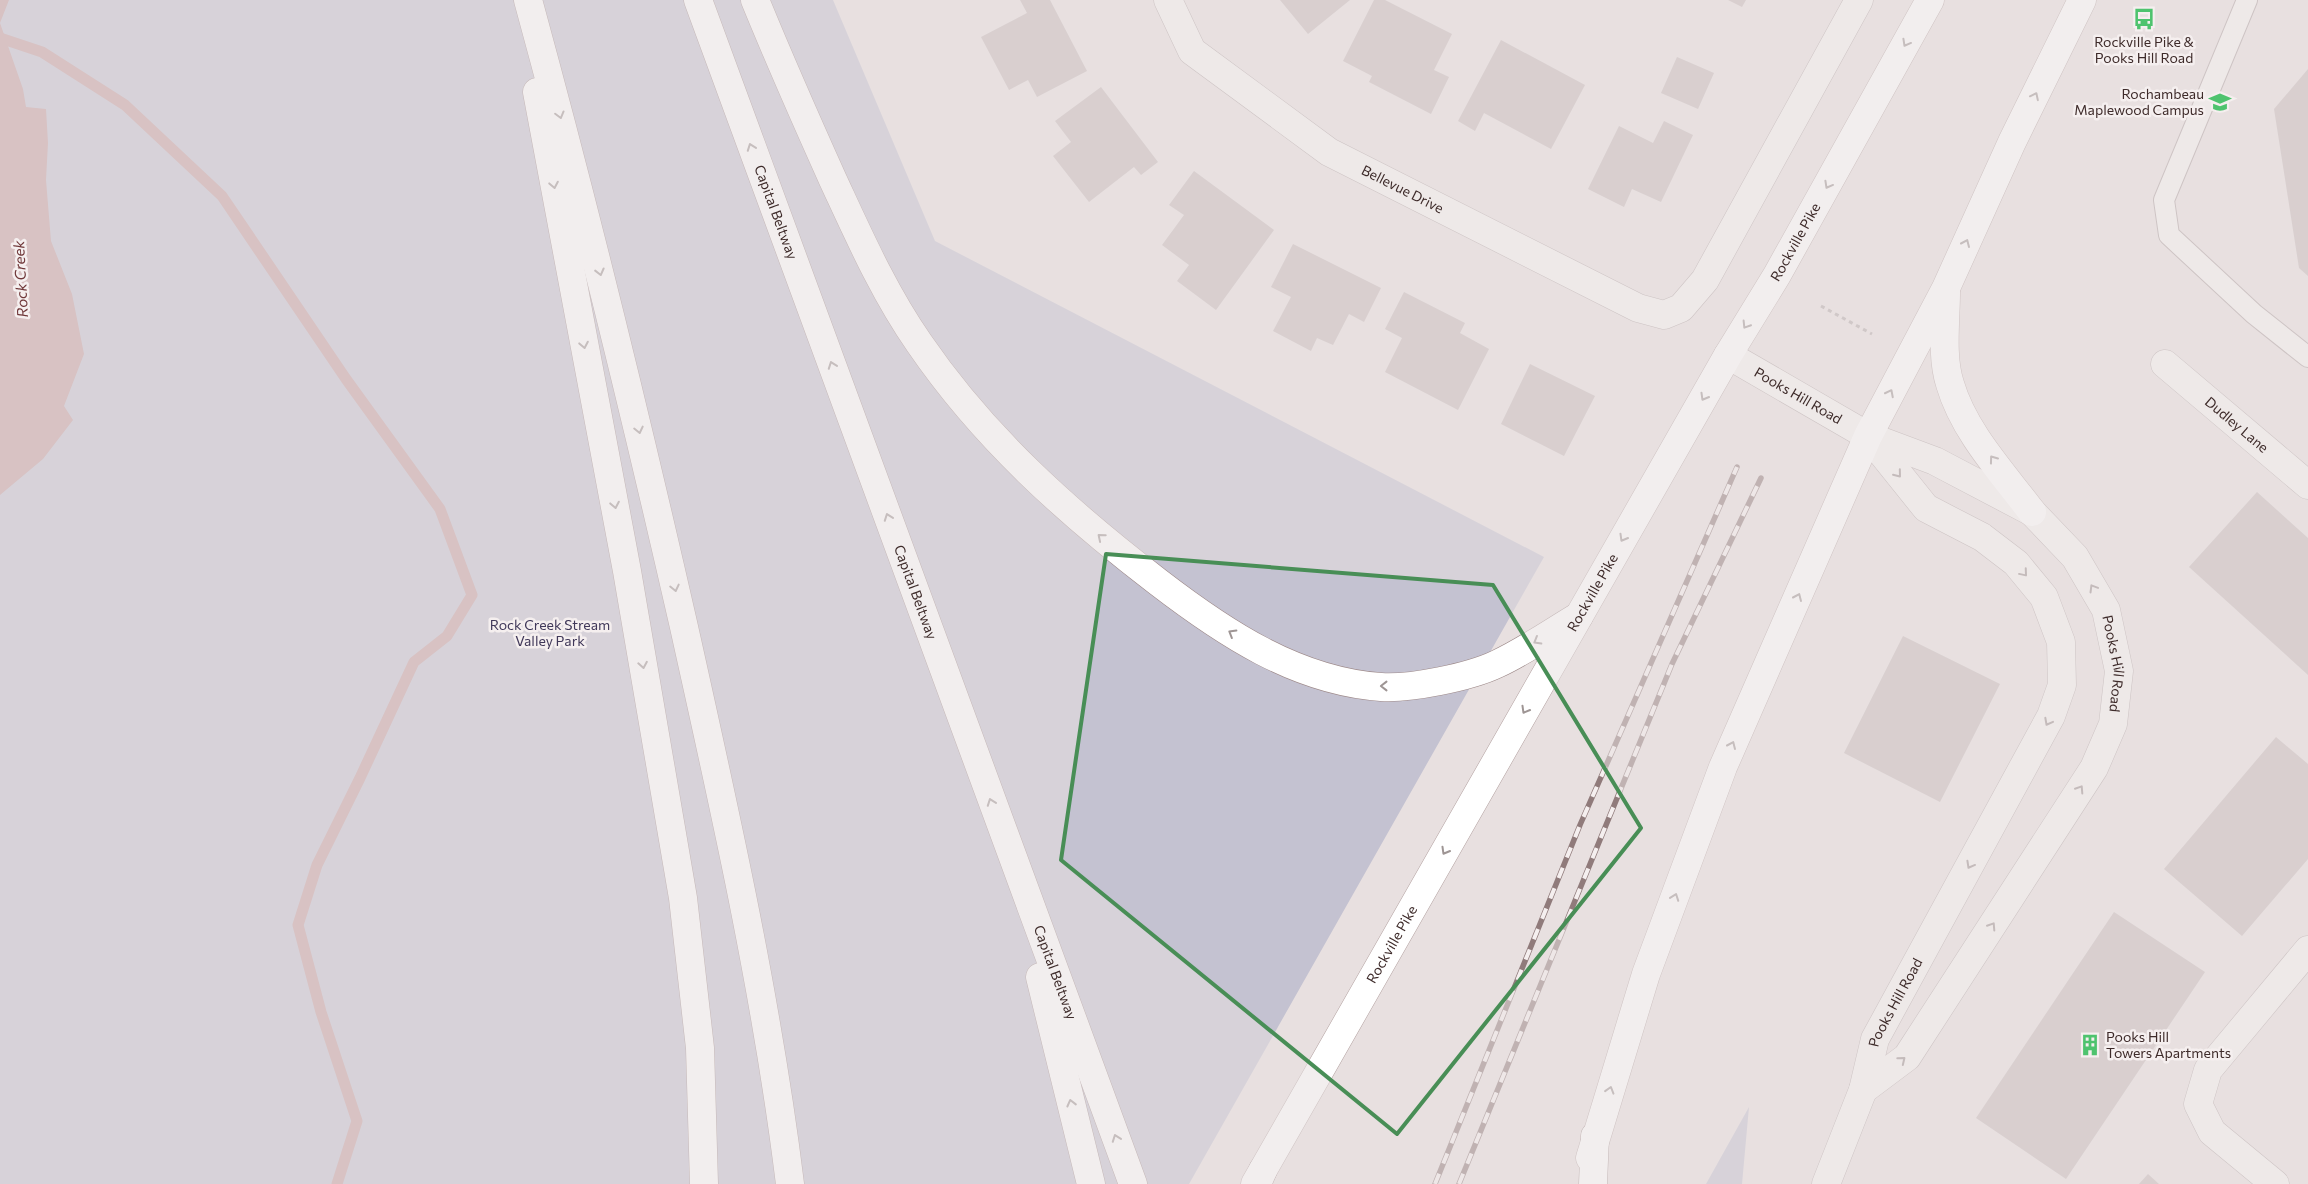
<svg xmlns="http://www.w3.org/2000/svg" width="2308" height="1184" font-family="Commissioner,sans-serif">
  <rect width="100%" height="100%" fill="#e8e0e0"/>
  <path fill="#c4c2d1" d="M0 0H833L935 241 1544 557 1189 1184H0Z
    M1749 1107 1742 1184H1706Z"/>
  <path fill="#c59ea0" d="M0 0H9L0 23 23 89 26 107 46 109 48 143 46 180 51 241 72 294 84 354 64 406 73 420 43 459 0 495Z"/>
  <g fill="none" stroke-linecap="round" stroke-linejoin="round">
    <path stroke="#c59ea0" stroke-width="11" d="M0 38 42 52 125 105 222 196 346 379 440 509 472 595 447 636 414 662 360 778 317 865 298 925 321 1012 357 1121 337 1184"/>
  </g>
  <path fill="#c7bbbb" d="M1020 0H1050L1087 71 1037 97 1028 80 1009 90 981 37 1027 13Z
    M1280 0H1350L1308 34Z
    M1374 0H1385L1452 34 1434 70 1449 77 1431 114 1369 82 1372 76 1343 61Z
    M1728 0H1746L1742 7Z
    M1501 40 1585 85 1551 149 1484 113 1475 131 1458 121Z
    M1677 57 1714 73 1698 109 1661 93Z
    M2308 69V276L2299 268 2274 109Z
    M1101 87 1158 162 1141 175 1134 167 1089 202 1053 156 1071 142 1055 121Z
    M1664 121 1693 135 1661 202 1632 189 1624 207 1588 189 1619 126 1653 143Z
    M1194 171 1274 230 1216 310 1177 281 1189 265 1162 245 1184 215 1169 205Z
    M1293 244 1381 288 1364 322 1349 314 1333 345 1317 338 1311 351 1273 331 1291 297 1271 287Z
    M1404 292 1465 323 1460 333 1489 349 1458 410 1385 372 1402 338 1385 329Z
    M1530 364 1595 396 1564 456 1501 424Z
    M2257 492 2308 538V675L2189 567Z
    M1903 636 2000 684 1940 802 1844 753Z
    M2276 737 2308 764V859L2242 936 2164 869Z
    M2114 912 2205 972 2066 1179 1976 1118Z
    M2148 1174 2159 1184H2139Z"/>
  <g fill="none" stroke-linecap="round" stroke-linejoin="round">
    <g stroke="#aea2a2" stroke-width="22">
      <path id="service" d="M2247 0 2164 200 2169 235 2254 314 2308 357"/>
    </g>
    <g stroke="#aea2a2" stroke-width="29">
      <g id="minor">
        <path id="s1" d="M1168 0 1192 51 1329 152 1638 308 1664 315 1681 308 1705 280 1859 0"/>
        <path id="s2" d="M2165 364 2308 485"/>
        <path d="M2275 1184 2212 1132 2198 1104 2208 1070 2308 950"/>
      </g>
    </g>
    <g stroke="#aea2a2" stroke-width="29">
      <g id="tertiary">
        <path id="s3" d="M1728 355 1868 436 1935 461 2032 512 2075 557 2106 610 2119 671 2113 724 2094 768 1907 1057 1863 1090"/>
        <path id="s4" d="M1826 1184 1863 1090 1875 1039 2051 716 2062 685 2061 642 2044 597 2016 563 1982 537 1926 508 1869 437"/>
      </g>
    </g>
    <g stroke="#b3a1a0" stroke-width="29">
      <g id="primary">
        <path d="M1946 292C1946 320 1941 357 1950 384 1964 432 2002 472 2032 512"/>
        <path d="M1590 1158 1646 974 1723 767 1868 436 1946 288 2012 142 2082 0"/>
        <path id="s5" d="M1255 1184 1728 355 1777 275 1930 0"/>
      </g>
    </g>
    <g stroke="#9d8989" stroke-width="29">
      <g id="motorway">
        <path d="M528 0C585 208 636 417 684 627 725 811 767 997 790 1184"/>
        <path id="s6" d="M698 0 1133 1184"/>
        <path d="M755 0C780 61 806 120 833 180 859 236 884 293 919 343 984 438 1067 512 1158 582 1223 632 1296 681 1381 687 1410 689 1470 677 1497 664 1525 651 1552 632 1579 616"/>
        <path d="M537 92 627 571 683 898 700 1048 704 1184"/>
        <path d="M1040 977 1091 1184"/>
        <path d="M1257 1184 1263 1170"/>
        <path d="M1593 1184 1595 1136"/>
      </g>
    </g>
    <path stroke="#b4abaa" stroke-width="3" stroke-dasharray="4 4" stroke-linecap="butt" d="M1821 306 1872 334"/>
    <use href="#service" stroke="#f6f3f2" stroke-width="20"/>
    <use href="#minor" stroke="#f6f3f2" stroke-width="28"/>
    <use href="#tertiary" stroke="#f6f3f2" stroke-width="28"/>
    <use href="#primary" stroke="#fff" stroke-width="28"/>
    <use href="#motorway" stroke="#fff" stroke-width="28"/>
    <g stroke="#907b7b" stroke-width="5.5">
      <path id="rail" d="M1435 1184 1580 825 1737 467
        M1459 1184 1672 664 1761 478"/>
    </g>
    <use href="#rail" stroke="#f5efef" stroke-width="4" stroke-dasharray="11" stroke-linecap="butt"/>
  </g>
  <defs><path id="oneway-chevron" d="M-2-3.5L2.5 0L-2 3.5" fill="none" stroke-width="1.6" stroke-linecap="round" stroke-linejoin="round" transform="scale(1.25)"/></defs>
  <g stroke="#9e9594">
    <use href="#oneway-chevron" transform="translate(1906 43) rotate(119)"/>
    <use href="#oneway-chevron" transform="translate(2035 96) rotate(-64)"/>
    <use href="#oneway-chevron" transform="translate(560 115) rotate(75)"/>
    <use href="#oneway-chevron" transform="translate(751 147) rotate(-110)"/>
    <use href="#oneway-chevron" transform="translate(554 185) rotate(79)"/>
    <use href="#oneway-chevron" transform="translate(1828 185) rotate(119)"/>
    <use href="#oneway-chevron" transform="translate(1966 243) rotate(-66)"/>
    <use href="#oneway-chevron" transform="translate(600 272) rotate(76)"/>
    <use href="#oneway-chevron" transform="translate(1746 325) rotate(122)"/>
    <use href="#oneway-chevron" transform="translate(584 345) rotate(79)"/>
    <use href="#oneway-chevron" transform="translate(832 365) rotate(-110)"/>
    <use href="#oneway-chevron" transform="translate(1890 393) rotate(-63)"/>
    <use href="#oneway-chevron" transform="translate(1704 397) rotate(120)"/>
    <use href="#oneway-chevron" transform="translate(639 430) rotate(77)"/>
    <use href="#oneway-chevron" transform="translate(1993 459) rotate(-126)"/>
    <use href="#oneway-chevron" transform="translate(615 505) rotate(79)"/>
    <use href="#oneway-chevron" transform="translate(888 517) rotate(-110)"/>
    <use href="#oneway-chevron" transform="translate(1101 537) rotate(-140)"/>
    <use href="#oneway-chevron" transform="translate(1623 538) rotate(120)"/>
    <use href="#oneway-chevron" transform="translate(675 588) rotate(77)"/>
    <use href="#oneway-chevron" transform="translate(1798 597) rotate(-66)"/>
    <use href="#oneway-chevron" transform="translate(1232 633) rotate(-149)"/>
    <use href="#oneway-chevron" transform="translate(1537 641) rotate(150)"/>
    <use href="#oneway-chevron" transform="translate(643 665) rotate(80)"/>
    <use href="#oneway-chevron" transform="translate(1384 686) rotate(-180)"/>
    <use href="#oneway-chevron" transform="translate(1525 710) rotate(120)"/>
    <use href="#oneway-chevron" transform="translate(1732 745) rotate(-66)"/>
    <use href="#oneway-chevron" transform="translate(991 802) rotate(-110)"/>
    <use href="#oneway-chevron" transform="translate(1445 851) rotate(120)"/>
    <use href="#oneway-chevron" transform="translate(1675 897) rotate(-70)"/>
    <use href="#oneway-chevron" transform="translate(1610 1090) rotate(-73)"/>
    <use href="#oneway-chevron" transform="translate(1071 1103) rotate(-104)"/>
    <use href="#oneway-chevron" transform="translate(1116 1138) rotate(-110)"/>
  </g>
  <g stroke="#9a8f8e">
    <use href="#oneway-chevron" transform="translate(1898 474) rotate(51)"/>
    <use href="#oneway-chevron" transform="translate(2024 573) rotate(50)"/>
    <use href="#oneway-chevron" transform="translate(2093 588) rotate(-121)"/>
    <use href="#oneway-chevron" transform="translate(2048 722) rotate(118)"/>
    <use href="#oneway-chevron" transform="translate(2080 789) rotate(-57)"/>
    <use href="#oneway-chevron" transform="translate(1970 865) rotate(119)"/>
    <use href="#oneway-chevron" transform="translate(1992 926) rotate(-57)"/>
    <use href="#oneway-chevron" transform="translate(1902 1060) rotate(-39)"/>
  </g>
  <path d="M0 0H2308V1184H0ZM1106 554 1493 585 1641 828 1397 1134 1061 860Z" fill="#e8e0e0" fill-opacity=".55" fill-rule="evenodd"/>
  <path fill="none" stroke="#488e56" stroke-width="4" stroke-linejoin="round" d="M1106 554 1493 585 1641 828 1397 1134 1061 860Z"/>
  <defs>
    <g id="bus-bare" transform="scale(1.725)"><path d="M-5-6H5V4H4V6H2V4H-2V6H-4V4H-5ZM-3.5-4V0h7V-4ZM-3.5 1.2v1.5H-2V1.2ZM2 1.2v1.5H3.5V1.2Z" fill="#4ec36e" stroke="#f5efef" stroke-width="2.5" paint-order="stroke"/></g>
    <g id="school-bare" transform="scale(1.725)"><path d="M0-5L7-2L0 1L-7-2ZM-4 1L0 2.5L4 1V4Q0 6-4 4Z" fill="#4ec36e" stroke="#f5efef" stroke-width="2.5" paint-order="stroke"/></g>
    <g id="building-bare" transform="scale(1.725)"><path d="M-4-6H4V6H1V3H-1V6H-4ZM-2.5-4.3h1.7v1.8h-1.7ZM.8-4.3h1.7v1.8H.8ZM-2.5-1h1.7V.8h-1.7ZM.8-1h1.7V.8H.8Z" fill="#4ec36e" stroke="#f5efef" stroke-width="2.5" paint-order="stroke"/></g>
  </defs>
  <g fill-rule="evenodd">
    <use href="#bus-bare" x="2144" y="19"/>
    <use href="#school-bare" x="2220" y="102"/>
    <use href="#building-bare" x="2090" y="1045"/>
  </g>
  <g text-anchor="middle" stroke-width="5" stroke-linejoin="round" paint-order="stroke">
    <g font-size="14" fill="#3e2b2a" stroke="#f5efef">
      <text x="2144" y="47">Rockville Pike &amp;<tspan x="2144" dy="16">Pooks Hill Road</tspan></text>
      <text x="2204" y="99" text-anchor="end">Rochambeau<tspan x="2204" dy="16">Maplewood Campus</tspan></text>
      <text x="2106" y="1042" text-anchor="start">Pooks Hill<tspan x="2106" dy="16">Towers Apartments</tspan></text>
    </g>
    <g font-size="14" fill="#3e2b2a" stroke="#f5efef">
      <text dy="5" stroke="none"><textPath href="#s1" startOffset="309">Bellevue Drive</textPath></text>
      <text dy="5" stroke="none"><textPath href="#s6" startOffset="226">Capital Beltway</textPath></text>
      <text dy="5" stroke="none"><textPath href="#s5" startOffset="1086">Rockville Pike</textPath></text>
      <text dy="5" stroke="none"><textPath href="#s3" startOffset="81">Pooks Hill Road</textPath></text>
      <text dy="5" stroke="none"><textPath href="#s2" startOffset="94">Dudley Lane</textPath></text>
      <text dy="5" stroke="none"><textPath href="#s6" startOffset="631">Capital Beltway</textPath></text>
      <text dy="5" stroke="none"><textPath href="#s5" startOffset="681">Rockville Pike</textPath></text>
      <text dy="5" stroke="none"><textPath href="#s3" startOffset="521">Pooks Hill Road</textPath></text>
      <text dy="5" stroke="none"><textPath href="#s5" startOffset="276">Rockville Pike</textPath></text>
      <text dy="5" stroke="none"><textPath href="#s6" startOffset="1036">Capital Beltway</textPath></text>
      <text dy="5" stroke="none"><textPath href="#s4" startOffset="195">Pooks Hill Road</textPath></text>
    </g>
    <g font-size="14" fill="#403859" stroke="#f5efef">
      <text x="550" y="630">Rock Creek Stream<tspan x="550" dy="16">Valley Park</tspan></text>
    </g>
    <g font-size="15" font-style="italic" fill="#6f3739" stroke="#f5efef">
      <text transform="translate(21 279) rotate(-93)" y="5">Rock Creek</text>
    </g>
  </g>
</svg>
